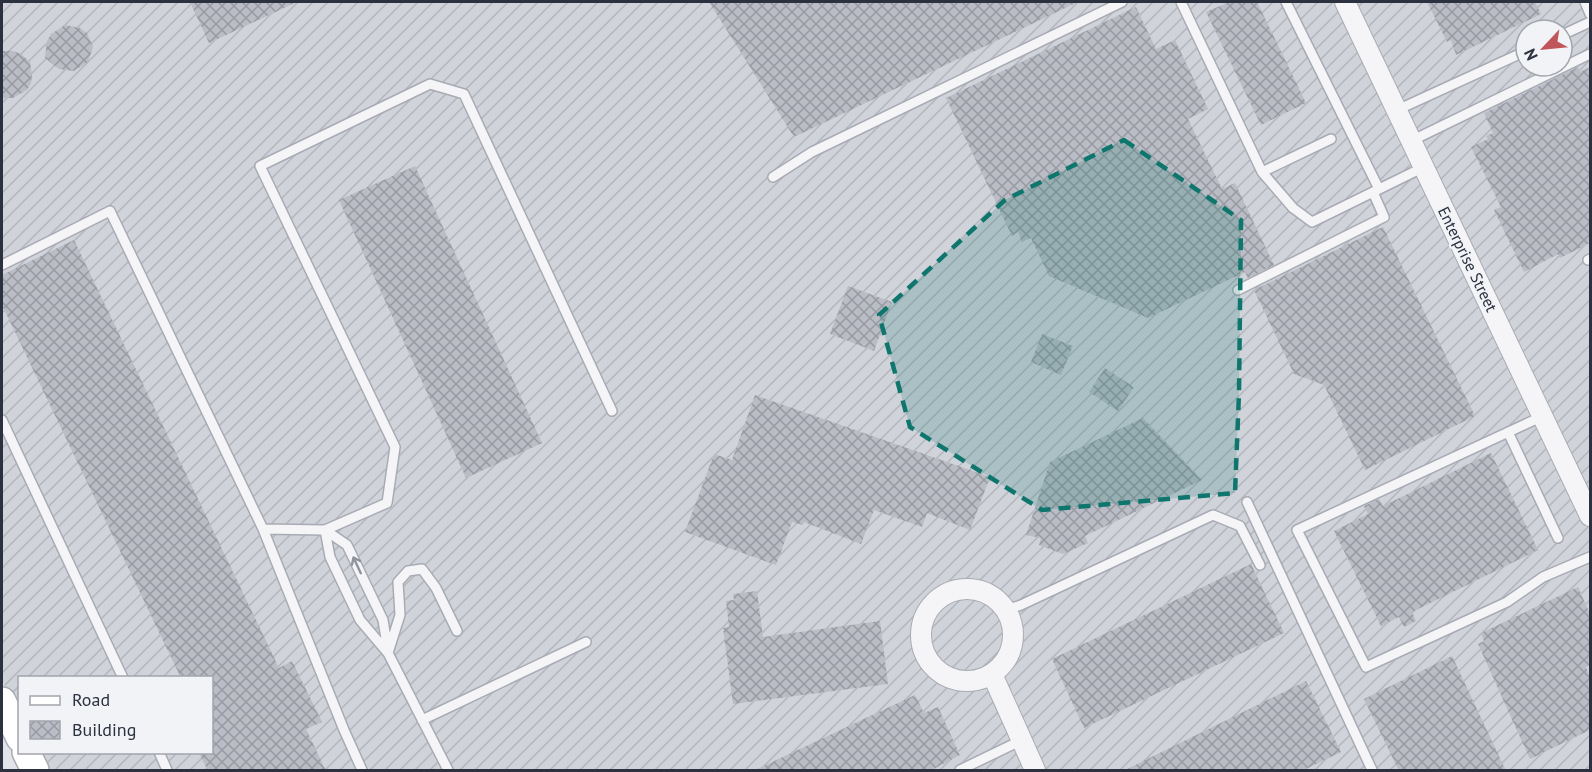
<svg xmlns="http://www.w3.org/2000/svg" width="1592" height="772" font-family="'PT Sans',sans-serif">
  <defs>
    <pattern id="industrial-furrows" width="10" height="10" patternUnits="userSpaceOnUse" patternTransform="scale(1.5)"><rect width="10" height="10" fill="#d1d3db"/><path d="M-1 1l2-2M0 10L10 0M9 11l2-2" fill="none" stroke="#b4b6bd"/></pattern>
    <pattern id="building-cross-hatch" width="8" height="8" patternUnits="userSpaceOnUse" patternTransform="scale(1.5)"><rect width="8" height="8" fill="#babdc5"/><path d="M0 0l8 8M0 8l8-8" fill="none" stroke="#979aa1"/></pattern>
  </defs>
  <rect width="100%" height="100%" fill="#e2e4e9"/>
  <path fill="url(#industrial-furrows)" fill-rule="evenodd" d="M2 2H1590V770H45L37 753 212 752V678H20L19 717 2 680ZM1526 30H1562V66H1526Z"/>
  <path fill="url(#building-cross-hatch)" d="M190 2H297L209 43Z
    M709 2H1078L794 137Z
    M1229 2H1257L1306 103 1261 125 1206 12Z
    M1427 2H1535L1541 14 1456 55 1451 40 1447 42Z
    M1136 7 1156 49 1175 40 1208 109 1188 119 1222 189 1235 183 1274 265 1248 278 1245 272 1148 318 1049 276 1031 238 1022 242 1018 232 1012 236 946 98Z
    M65 25 80 28 87 33 93 47 88 62 74 71 59 69 45 58 47 41 51 34Z
    M2 51H13L21 54 30 62 32 75 31 83 27 90 13 98H2Z
    M1578 67 1580 72 1590 67V243L1560 258 1558 254 1524 272 1494 210 1501 207 1471 147 1488 139 1486 136 1493 133 1484 113Z
    M415 166 542 443 466 478 339 200Z
    M1383 227 1475 416 1365 470 1324 385 1294 374 1254 290Z
    M74 240 279 668 292 661 322 722 306 729 326 771H208L199 753H212V678H181L2 305V275Z
    M848 286 892 302 874 351 830 334Z
    M1042 334 1073 346 1061 375 1031 362Z
    M1105 368 1134 387 1118 411 1089 392Z
    M755 395 990 477 970 530 927 513 922 527 874 510 861 544 804 522 803 525 792 522 776 565 685 532 714 454 732 460Z
    M1143 418 1202 480 1085 536 1088 543 1063 554 1039 545 1041 538 1026 535 1050 462Z
    M1491 453 1538 550 1412 612 1416 621 1404 627 1399 617 1381 626 1334 531 1368 514 1364 506 1379 499 1383 506Z
    M1251 564 1284 633 1084 728 1052 659Z
    M1578 587 1590 614V665L1586 667 1590 677V730L1530 759 1478 644 1484 641 1481 633Z
    M757 591 763 637 880 621 888 684 733 704 723 628 729 627 726 601 734 600 733 594Z
    M1452 656 1506 771H1399L1364 699Z
    M1306 681 1341 752 1302 771H1123Z
    M915 695 924 713 938 707 960 755 930 771H753Z"/>
  <g fill="none" stroke-linecap="round" stroke-linejoin="round">
    <g stroke="#a8abb3" stroke-width="12">
      <path id="lane" d="M1181 2 1262 172 1293 208 1312 222 1424 167
        M1286 2 1379 189
        M1585 2 1590 14
        M1562 35 1590 22
        M1397 110 1526 51
        M1411 141 1590 54
        M1262 172 1331 139
        M773 177 812 152 1122 2
        M1588 260 1590 259
        M2 265 110 211 263 529 344 730 362 770
        M1238 290 1384 217 1373 192
        M1543 416 1297 530 1366 667 1507 602 1543 577 1590 557
        M2 420 123 678
        M1508 432 1558 538
        M1247 502 1372 770
        M263 529 325 530 387 503 395 447 260 166 430 84 464 94 612 411
        M325 530 330 557 360 620 388 653 448 770
        M325 530 347 545 383 620 388 651
        M1006 610 1021 605 1213 515 1240 526 1260 565
        M388 653 400 615 398 582 408 571 422 569 436 588 457 631
        M422 720 586 642
        M159 752 167 770
        M960 770 1022 740"/>
    </g>
    <g stroke="#a8abb3" stroke-width="22">
      <path id="street" d="M1345 2 1590 516
        M921 635a46 46 0 1 1 92 0a46 46 0 1 1-92 0Z
        M992 674 1035 770"/>
    </g>
    <g stroke="#a8abb3" stroke-width="30">
      <path id="secondary" d="M2 701 20 738
        M26 752 35 770"/>
    </g>
    <use href="#lane" stroke="#f5f5f8" stroke-width="9"/>
    <use href="#street" stroke="#f5f5f8" stroke-width="20"/>
    <use href="#secondary" stroke="#fff" stroke-width="27"/>
  </g>
  <defs><path id="oneway-shaft" d="M-6 0H5M1.5-3L5.5 0L1.5 3" fill="none" stroke-width="1.6" stroke-linecap="round" stroke-linejoin="round" transform="scale(1.5)"/></defs>
  <use stroke="#90939c" href="#oneway-shaft" transform="translate(357 565) rotate(-115)"/>
  <path fill="#0f766e" fill-opacity="0.2" stroke="#0f766e" stroke-width="4.5" stroke-dasharray="12 8" stroke-linejoin="round" d="M1124 140 1241 220 1239 393 1235 493 1042 510 910 427 879 315 1005 200Z"/>
  <g text-anchor="middle" stroke-width="4.5" stroke-linejoin="round" paint-order="stroke">
    <g font-size="16" fill="#2c313f" stroke="#f2f3f7">
      <text transform="translate(1468 259) rotate(64)" y="6">Enterprise Street</text>
    </g>
  </g>
  <rect width="1592" height="772" fill="none" stroke="#2c313f" stroke-width="6"/>
  <rect x="18" y="676" width="195" height="78" fill="#f2f3f7" stroke="#a3a5ad" stroke-width="1.5"/>
  <rect x="30" y="696" width="30" height="9" fill="#ffffff" stroke="#a3a5ad" stroke-width="1.5"/>
  <text x="72" y="706" font-size="18" fill="#2c313f">Road</text>
  <rect x="30" y="721" width="30" height="18" fill="url(#building-cross-hatch)" stroke="#a3a5ad" stroke-width="1.5"/>
  <text x="72" y="736" font-size="18" fill="#2c313f">Building</text>
  <g transform="translate(1544 48) rotate(244)"><circle r="28" fill="#f2f3f7" stroke="#a3a5ad" stroke-width="1.5"/>
  <path d="M0-4.5L10 22L0 15L-10 22Z" fill="#c0555a"/>
  <text y="-9" font-size="16" font-weight="bold" text-anchor="middle" fill="#2c313f">N</text>
  </g>
</svg>
